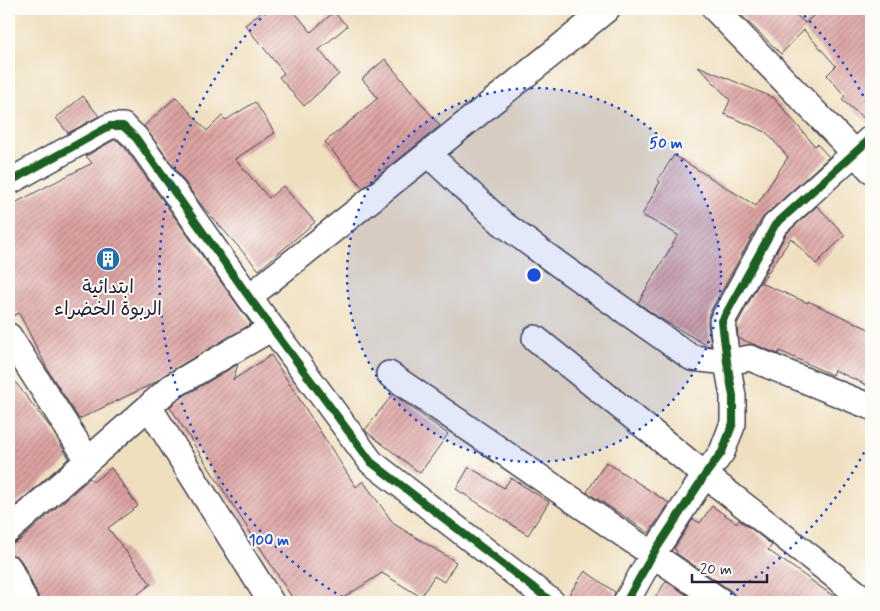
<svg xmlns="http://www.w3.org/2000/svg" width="880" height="611" font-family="Mynerve,'Playpen Sans Arabic',sans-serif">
  <defs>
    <pattern id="building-hatch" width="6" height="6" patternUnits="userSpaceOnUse" patternTransform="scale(1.25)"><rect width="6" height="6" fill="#dca2a1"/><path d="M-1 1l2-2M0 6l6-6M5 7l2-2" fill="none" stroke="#b28484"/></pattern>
  </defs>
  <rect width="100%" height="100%" fill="#fdfcf7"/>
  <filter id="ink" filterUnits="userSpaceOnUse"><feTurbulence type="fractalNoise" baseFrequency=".02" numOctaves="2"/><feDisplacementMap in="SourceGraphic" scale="10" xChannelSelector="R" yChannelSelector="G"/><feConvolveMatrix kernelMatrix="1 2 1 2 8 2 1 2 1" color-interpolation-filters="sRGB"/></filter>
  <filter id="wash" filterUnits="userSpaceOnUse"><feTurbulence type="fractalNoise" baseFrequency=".0096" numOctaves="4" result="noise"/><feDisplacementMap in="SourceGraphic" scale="20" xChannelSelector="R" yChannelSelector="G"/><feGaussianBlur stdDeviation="1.12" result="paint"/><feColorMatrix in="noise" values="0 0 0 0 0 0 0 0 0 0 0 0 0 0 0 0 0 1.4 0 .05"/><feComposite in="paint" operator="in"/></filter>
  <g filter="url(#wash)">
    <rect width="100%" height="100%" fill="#efdfbf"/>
    <g id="blocks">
      <path fill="url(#building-hatch)" d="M265 9H292L311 32 334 12 347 26 319 50 339 74 304 106 279 77 284 73 245 25Z
        M735 9H790L805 23 821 9H871V124L842 100 845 96 827 75 836 66 804 30 781 54Z
        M385 59 440 126 363 188 325 142 378 98 362 79Z
        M698 66 774 98 815 146 817 144 829 157 762 218 709 314 708 323 711 346 706 345 658 317 638 303 678 235 642 215 660 182 658 180 674 155 756 206 788 157 766 132 724 114 730 100Z
        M83 96 99 116 68 133 56 118Z
        M176 97 207 131 222 116 226 120 255 102 275 133 235 159 269 198 283 186 315 222 259 270 203 207 144 126Z
        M114 140H117L125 148 251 324 164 375 154 383 79 419 49 372 19 313 9 318V206L92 163 86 156Z
        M817 206 845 235 816 264 791 238 761 283 808 303V301L871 330V387L834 370 832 375 780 351 778 354 738 338 737 324 786 234Z
        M271 355 356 487 363 481 394 524 456 562 444 582 434 576 421 597 382 573 337 602H295L170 407 179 399 238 364 233 380Z
        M9 374 50 427 69 458 9 511Z
        M393 394 448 434 420 473 368 433 365 430Z
        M606 462 669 503 649 533 587 492Z
        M469 467 504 488 511 478 549 502 528 535 456 489Z
        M111 468 138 506 108 528 151 584 128 602H39L38 596 22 562 17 556 9 554V544H12L19 541 90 478 93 482Z
        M712 506 737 523 738 520 753 530 772 545 768 550 842 602H736L735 595 730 590 676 553 677 551 674 549 693 519 700 523Z
        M585 571 615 592 612 602H566V599Z
        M666 581 697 602H652Z"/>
    </g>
  </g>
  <g filter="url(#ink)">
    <use href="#blocks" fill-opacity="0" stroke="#413e4f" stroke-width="1"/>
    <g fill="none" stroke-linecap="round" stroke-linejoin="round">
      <g stroke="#413e4f" stroke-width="28">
        <path id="street" d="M715 9 871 170
          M428 154 502 223 565 269 692 358 727 362 750 358 871 407
          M9 182 110 126H123L136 138 249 297 371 462 552 602
          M249 297 428 154 607 9
          M9 336 88 460
          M535 338 705 475 868 602
          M389 374 722 602
          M149 407 271 602
          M9 530 171 387 272 328
          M9 568 25 602
          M626 602 653 554 705 475 722 452 733 423V396L727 362 722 321 775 225 871 138"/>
      </g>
      <use href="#street" stroke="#fff" stroke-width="25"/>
      <g stroke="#fdfcf7" stroke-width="11">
        <path id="cycleway" d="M9 182 110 126H123L136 138 249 297 371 462 552 602
          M626 602 653 554 705 475 722 452 733 423V396L727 362 722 321 775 225 871 138"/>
      </g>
      <use href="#cycleway" stroke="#1b5e20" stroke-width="8"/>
    </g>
  </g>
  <circle cx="534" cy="275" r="187" fill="#1d4ed8" fill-opacity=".12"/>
  <g fill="none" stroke="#1d4ed8" stroke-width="2.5" stroke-dasharray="2.5 5">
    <circle cx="534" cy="275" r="187"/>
    <path d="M871 439A375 375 0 0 1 719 601M349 601A375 375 0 0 1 269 10M799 10A375 375 0 0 1 871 111"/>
  </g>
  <defs>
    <g id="building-disc" transform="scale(1.25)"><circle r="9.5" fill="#1f6fb2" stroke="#fdfcf7"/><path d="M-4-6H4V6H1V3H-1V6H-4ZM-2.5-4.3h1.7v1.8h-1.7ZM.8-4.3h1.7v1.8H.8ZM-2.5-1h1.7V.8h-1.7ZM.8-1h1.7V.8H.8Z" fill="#fff"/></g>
  </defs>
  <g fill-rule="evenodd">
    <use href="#building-disc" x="108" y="259"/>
  </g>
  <g text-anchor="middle" stroke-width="4" stroke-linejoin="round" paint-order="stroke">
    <g font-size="19" fill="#22223b" stroke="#fdfcf7">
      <text x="108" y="293">ابتدائية<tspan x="108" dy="22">الربوة الخضراء</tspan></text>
    </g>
  </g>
  <circle cx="534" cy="275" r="8" fill="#1d4ed8" stroke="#fdfcf7" stroke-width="2.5"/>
  <g font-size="15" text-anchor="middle" font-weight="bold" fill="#1d4ed8" stroke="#fdfcf7" stroke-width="4" stroke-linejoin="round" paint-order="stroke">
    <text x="666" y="148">50 m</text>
    <text x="269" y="545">100 m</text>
  </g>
  <rect width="880" height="611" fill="none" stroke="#fdfcf7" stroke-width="30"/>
  <path d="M692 574v8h75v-8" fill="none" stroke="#22223b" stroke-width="2.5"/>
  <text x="700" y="574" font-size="15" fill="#22223b" stroke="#fdfcf7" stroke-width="4" paint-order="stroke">20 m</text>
</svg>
